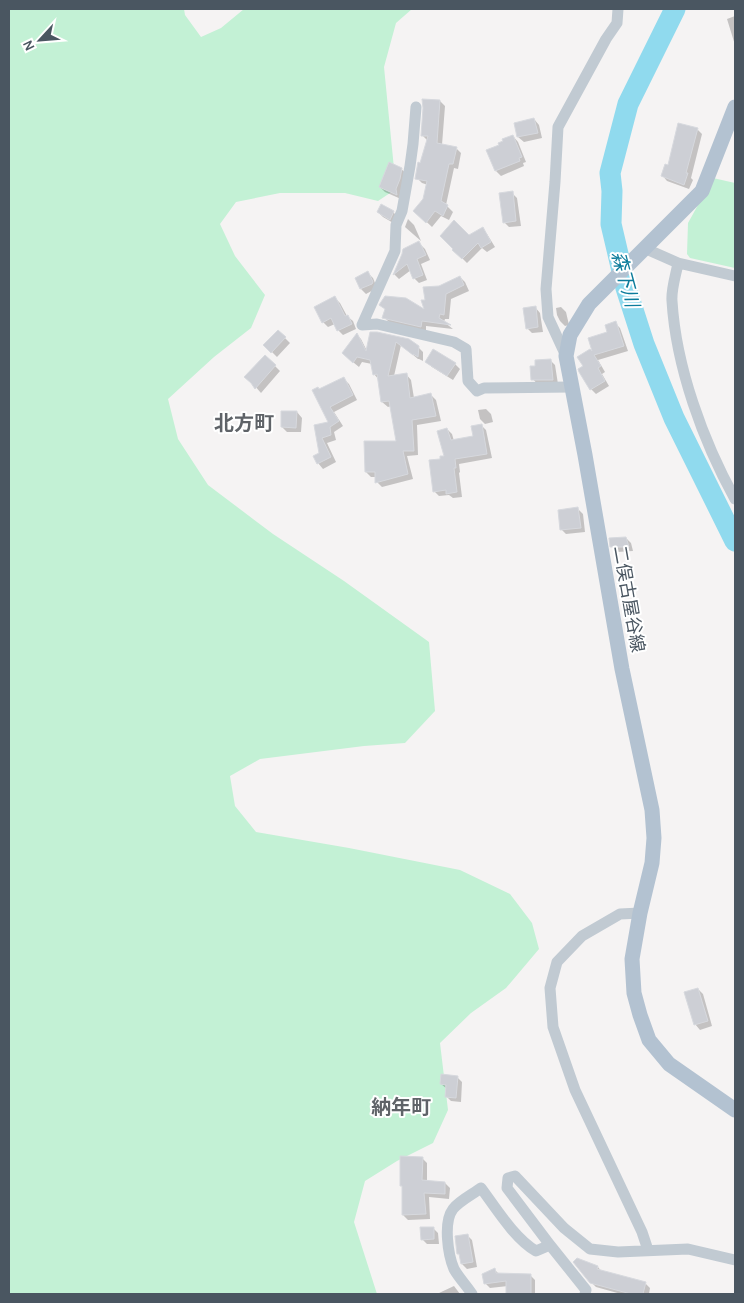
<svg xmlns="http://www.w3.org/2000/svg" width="744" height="1303" font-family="Karla,'Noto Sans JP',sans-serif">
  <rect width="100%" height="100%" fill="#f5f3f3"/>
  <path fill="#c3f1d5" d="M9 9H184L185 15 201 37 221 28 244 9H412L396 23 384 67 396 189 378 201 345 193H280L236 202 220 224 235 256 265 295 251 328 214 357 168 399 178 439 208 485 273 534 344 581 429 642 435 711 405 743 364 746 260 759 230 776 235 806 256 832 349 848 460 870 510 894 532 923 539 949 506 988 471 1013 440 1043 448 1110 433 1143 397 1161 365 1181 354 1222 377 1294H9Z
    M713 178 735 183V268L690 258 687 254 688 223Z"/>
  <path fill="#0003" d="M735 16V45L727 19Z
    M440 101 445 106 442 145 456 148 461 153 458 169 454 168 446 205 453 212 449 220 441 216 432 227 415 211 424 200 428 185 422 183 417 178 428 141 422 135Z
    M534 119 539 125 542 138 524 142 518 137Z
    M697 129 702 134 691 178 693 180 689 189 667 181 662 175Z
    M513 136 518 142 526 162 523 163 524 166 501 176 496 171 488 151 500 146Z
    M401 169 407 174 401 199 385 192 380 187Z
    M512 193 517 198 521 226 509 227 504 222Z
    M378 212H393L398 217 395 224 383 217Z
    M408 219 414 225 421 241 405 227Z
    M482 229 487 234 495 247 487 252 482 248 467 263 454 250 469 237Z
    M420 244 425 249 430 260 421 264 427 280 419 283 414 278 411 270 399 279 394 274 403 254Z
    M368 273 373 278 377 288 366 294 361 289 356 278Z
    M460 277 465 282 469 291 451 299 449 319H445L444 322 453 329 426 326V331L389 322 384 317 386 310 381 305 427 312 426 302 439 288Z
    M335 298 340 303 347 316 353 321 356 329 343 335 338 330 335 324 328 327 323 322Z
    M535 307 540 313 543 332 532 333 527 328Z
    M561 307 566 312 569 325 565 326 560 321 557 315 556 308Z
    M615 323 620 328 628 351 598 360 605 372 602 374 609 386 596 394 591 389 594 354Z
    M278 331 290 343 277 357 265 345Z
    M371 333 418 347 423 352V361L419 359H418L401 345 394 376 406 374 411 380 414 398 431 395 436 400 441 421 417 425 418 455 407 456 413 479 382 487 377 482 376 477H371L366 472 397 443 391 406 388 407 382 402 379 380 374 374 372 364 362 362 359 367 348 358 357 335 361 339 367 351Z
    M265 356 280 371 261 393 254 385Z
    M550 360 555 365 558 384 538 385 533 379 537 367Z
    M426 362 455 364 460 369 453 380 432 367Z
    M344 379 349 384 357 400 334 412 343 426 334 432 336 440 327 443 336 462 323 469 318 463 321 453 316 426 330 423 320 390Z
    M486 409 491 414 493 422 485 424 480 419 478 410Z
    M297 412 302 418 301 432H287L282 427Z
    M481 425 486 430 492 458 459 464 460 472 459 473 462 497 453 498 449 495 439 496 434 491 441 460 446 457 447 429 452 434 454 441 474 437Z
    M578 509 583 514 585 532 566 534 561 529Z
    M626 538 631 543 633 551 617 552 612 547Z
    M698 989 703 994 712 1026 700 1030 695 1024Z
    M457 1077 462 1082 461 1102 451 1101 446 1096 447 1089 441 1084Z
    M422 1158 427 1163V1182L445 1183 450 1188 449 1199 429 1197 430 1219 408 1220 403 1215V1188L401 1185Z
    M433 1228 438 1233 439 1244H427L422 1239Z
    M467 1235 472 1240 477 1267 467 1269 462 1264Z
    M577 1260 598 1267 602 1272 645 1283 650 1288 649 1294H621L596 1287 591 1282Z
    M495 1270 500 1275H530L535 1280V1294H508V1286L490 1288 485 1283Z
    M454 1286 460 1294H440L439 1293Z"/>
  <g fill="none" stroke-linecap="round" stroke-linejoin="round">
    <path stroke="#90daee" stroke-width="21" d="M675 9 628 104 610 173 612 191 611 224 626 288 644 344 674 418 735 541"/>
  </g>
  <path fill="#cdcfd5" stroke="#d7d9de" d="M422 99 440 100 437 143 457 147 453 164H449L441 201 448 205 443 216 435 211 426 223 413 211 423 199 427 181 415 179 418 162 420 163 428 136H421L423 108Z
    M534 118 538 133 517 137 514 123Z
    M678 123 698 128 686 173H688L684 185 661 176 665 164 668 165Z
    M513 135 522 157 519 158 520 161 495 171 486 150 499 145 498 143 503 141 502 139Z
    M389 162 402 168 400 179 396 189 397 195 379 187Z
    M513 191 516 221 503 223 499 193Z
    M381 204 394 211 390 220 377 212Z
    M454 220 469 235 483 227 491 242 481 248 478 243 462 259 452 250 453 249 440 236Z
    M419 241 426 255 417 259 423 275 413 279 407 264 393 275 402 254 403 249Z
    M368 271 373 282 372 284 360 289 355 278Z
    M460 276 464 285 446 294 444 315 440 314 439 318 451 325 422 321 421 327 382 318 385 309 379 305 385 296 406 298 424 309 421 300H425L423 287 439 286Z
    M335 296 345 316 348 315 352 324 337 331 331 318 322 323 314 307Z
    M536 306 538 327 526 329 523 308Z
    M616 321 624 346 594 355 601 366 598 368 605 381 590 390 579 372 578 369 583 366 577 357 590 349 592 351 588 338 607 332 605 325Z
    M278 330 286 337 271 353 263 345Z
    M370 332H377L409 339 419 346 418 357 413 354V355L396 342 388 376 407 373 410 398 431 393 436 416 412 420 414 451H403L408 474 375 483V472H365L364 441H396L389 401 381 402 377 374 373 375 370 360 357 357 353 363 342 353 357 333 366 351Z
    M433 349 456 363 447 376 425 362Z
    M265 355 276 365 255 389 251 383 244 377Z
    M551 359 553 380H531L530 366H535V360Z
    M344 377 353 395 330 407 339 421 330 427 331 435 322 438 331 457 317 464 313 456 319 453 314 425 328 422 312 390 318 387 319 389Z
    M281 411H297L296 428 281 427Z
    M482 424 487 454 455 459 456 468H454L457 492 446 494V490L433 492 429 460 440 459V456H444L437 431 447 428 451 440 473 436 471 426Z
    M578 507 581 528 560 530 558 510Z
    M626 537 629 547H610L609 538Z
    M698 988 708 1021 694 1025 684 992Z
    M441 1074 458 1076 456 1098 445 1097 446 1085 440 1084Z
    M400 1156 423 1157 422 1180 445 1182V1194L424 1193 426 1214 402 1215V1186H400Z
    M420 1227H434V1239L421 1240Z
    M468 1234 473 1262 461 1264 459 1254H457L455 1236Z
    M577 1258 598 1266 597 1269 646 1282 643 1294H631L590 1283 573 1262Z
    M495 1268 496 1273 531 1274V1294H506V1281L484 1284 482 1274Z"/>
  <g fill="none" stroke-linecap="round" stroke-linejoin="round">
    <path stroke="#c1cad2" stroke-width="11" d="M416 107 413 144 410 166 402 211 396 225 395 251 362 325 377 324 454 342 466 349 468 381 477 391 484 388 571 387
      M644 248 678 263 735 276
      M678 263C676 275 671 289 672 301 676 367 703 441 735 499
      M566 356 548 317 546 289 555 182 558 127 606 39 617 23 618 9
      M640 913 620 914 582 936 557 962 550 988 553 1027 575 1090 642 1232 648 1250
      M550 1245 507 1188 508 1178 515 1176 564 1228 590 1249 618 1252 688 1249 735 1260
      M472 1294C467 1286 459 1278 454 1269 448 1255 443 1222 453 1209 459 1201 473 1194 481 1188 496 1208 514 1238 536 1251L550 1245 586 1290 585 1294"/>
    <path stroke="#b3c2d1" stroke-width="15" d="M735 107 702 191 589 304 570 335 566 356 585 455 622 669 652 810 654 838 652 863 640 913 632 959 634 993 640 1015 649 1040 669 1064 735 1110"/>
  </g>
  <g text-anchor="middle" stroke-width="4" stroke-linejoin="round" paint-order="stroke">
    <g font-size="18" fill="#4a5661" stroke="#fff">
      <text transform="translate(629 599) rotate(80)" y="6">二俣古屋谷線</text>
    </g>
    <g font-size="19" font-style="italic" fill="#0c7c9b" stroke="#fff">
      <text transform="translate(626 279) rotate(75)" y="7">森下川</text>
    </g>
    <g font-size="20" font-weight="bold" fill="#5f6368" stroke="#fff">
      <text x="244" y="430">北方町</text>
      <text x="401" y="1114">納年町</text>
    </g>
  </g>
  <rect width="744" height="1303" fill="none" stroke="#4a5661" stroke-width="20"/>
  <g transform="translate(40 40) rotate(244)" stroke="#ffffff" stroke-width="4" paint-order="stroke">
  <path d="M0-4L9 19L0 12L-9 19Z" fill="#4a5661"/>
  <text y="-8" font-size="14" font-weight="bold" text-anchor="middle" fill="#4a5661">N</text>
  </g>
</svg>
